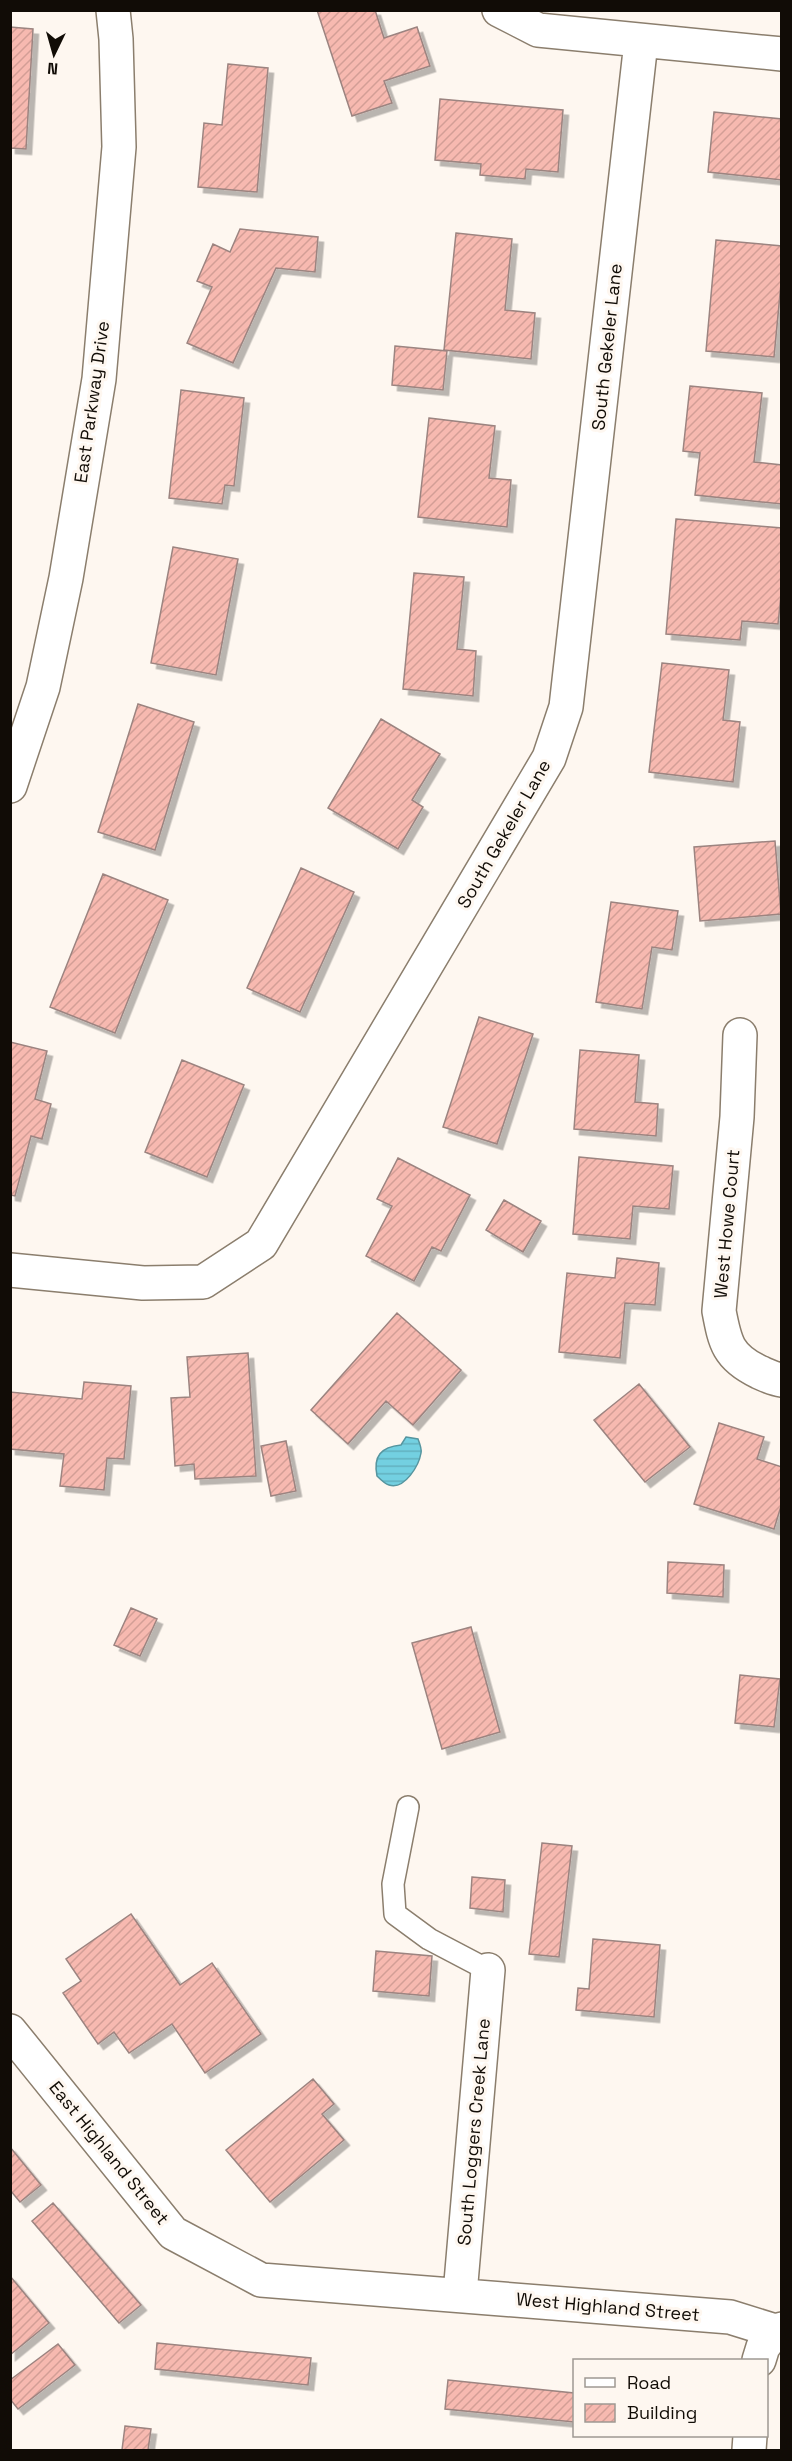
<svg xmlns="http://www.w3.org/2000/svg" width="792" height="2461" font-family="'Space Grotesk',sans-serif">
  <defs>
    <pattern id="water-rules" width="6" height="5" patternUnits="userSpaceOnUse" patternTransform="scale(1.5)"><rect width="6" height="5" fill="#73d0e1"/><path d="M0 2.5h6" fill="none" stroke="#62b1c0"/></pattern>
    <pattern id="building-hatch" width="6" height="6" patternUnits="userSpaceOnUse" patternTransform="scale(1.5)"><rect width="6" height="6" fill="#f7b9b0"/><path d="M-1 1l2-2M0 6l6-6M5 7l2-2" fill="none" stroke="#d39e96"/></pattern>
    <filter id="shadow"><feDropShadow dx="5.5" dy="5.5" stdDeviation="0" flood-color="#0004"/></filter>
  </defs>
  <rect width="100%" height="100%" fill="#fef7f0"/>
  <path fill="url(#water-rules)" stroke="#56959f" stroke-width="1.5" d="M406 1437 418 1439C420 1444 422 1449 421 1453 419 1465 405 1490 389 1485 385 1484 380 1479 377 1476 373 1456 381 1447 401 1445Z"/>
  <path fill="url(#building-hatch)" stroke="#9c8480" stroke-width="1.5" filter="url(#shadow)" d="M317 10H375L384 38 417 27 430 66 384 81 392 103 352 116Z
    M10 27 33 29 26 149 10 148Z
    M228 64 268 68 257 192 198 187 204 123 222 125Z
    M440 99 563 110 558 172 526 169 525 179 480 175 481 164 435 160Z
    M714 112 782 119V180L708 172Z
    M240 229 318 237 315 272 276 268 233 363 187 343 212 287 197 281 213 244 230 252Z
    M456 233 512 239 505 310 535 313 531 359 444 350Z
    M716 240 782 246V273L774 357 706 351Z
    M395 346 447 351 443 390 392 385Z
    M690 386 762 393 754 462 782 465V504L695 495 700 453 683 451Z
    M181 390 244 398 234 486 225 485 222 504 169 498Z
    M429 418 495 426 489 478 511 480 507 527 418 517Z
    M676 519 782 528V586L778 624 742 621 740 640 666 634Z
    M173 547 238 559 216 675 151 663Z
    M414 573 464 577 457 649 476 651 473 696 403 689Z
    M662 663 729 670 723 720 740 722 733 782 649 772Z
    M138 704 194 722 155 850 98 832Z
    M381 719 440 754 412 800 423 807 398 849 328 808Z
    M775 841 781 914 700 921 694 847Z
    M301 868 354 892 300 1012 247 988Z
    M103 874 168 900 115 1033 50 1007Z
    M611 902 678 911 672 950 652 947 642 1009 596 1002Z
    M479 1017 533 1034 497 1144 443 1127Z
    M10 1042 47 1051 35 1099 51 1104 42 1139 31 1136 15 1196 10 1195Z
    M580 1050 639 1055 635 1102 658 1104 656 1136 574 1129Z
    M182 1060 244 1085 207 1177 145 1152Z
    M579 1157 673 1166 669 1209 633 1206 630 1239 573 1234Z
    M398 1158 470 1195 441 1251 432 1247 414 1281 366 1256 392 1206 377 1199Z
    M504 1200 541 1221 523 1252 486 1230Z
    M617 1258 659 1263 655 1305 625 1303 620 1358 559 1352 567 1273 615 1278Z
    M397 1313 461 1370 413 1425 386 1401 348 1444 311 1410Z
    M248 1353 256 1476 195 1479 194 1464 175 1466 171 1398 190 1397 187 1357Z
    M84 1382 131 1386 124 1459 107 1458 104 1490 60 1486 64 1454 10 1449V1392L82 1399Z
    M639 1384 690 1447 645 1482 594 1420Z
    M719 1423 764 1437 757 1459 782 1467V1503L774 1529 694 1504Z
    M286 1441 296 1491 271 1496 261 1446Z
    M668 1562 724 1565 723 1597 667 1593Z
    M131 1608 157 1619 140 1656 114 1645Z
    M471 1627 500 1732 442 1749 412 1643Z
    M740 1675 780 1679 774 1727 735 1723Z
    M542 1843 572 1846 559 1957 529 1954Z
    M472 1877 505 1880 503 1912 470 1908Z
    M131 1914 180 1985 212 1963 261 2034 205 2073 172 2024 129 2053 114 2032 98 2044 63 1993 81 1981 66 1959Z
    M593 1939 660 1945 654 2017 576 2010 578 1988 589 1989Z
    M376 1951 432 1956 429 1996 373 1991Z
    M313 2079 334 2104 322 2114 344 2140 270 2202 226 2150Z
    M10 2147 41 2185 20 2202 10 2190Z
    M53 2203 141 2305 119 2323 32 2221Z
    M10 2276 49 2323 10 2355Z
    M157 2343 311 2358 308 2385 155 2369Z
    M58 2344 75 2365 18 2409 10 2399V2380Z
    M448 2380 574 2393V2422L445 2409Z
    M125 2426 151 2429 148 2450H122Z"/>
  <g fill="none" stroke-linecap="round" stroke-linejoin="round">
    <g stroke="#8b7e6d" stroke-width="24">
      <path id="service" d="M408 1807 393 1884 395 1914 429 1939 488 1970"/>
    </g>
    <g stroke="#8b7e6d" stroke-width="36">
      <path id="minor" d="M499 10 538 30 782 54
        M10 786 43 687 66 578 99 379 119 147 116 39 113 10
        M740 1035 737 1117 719 1311C725 1343 728 1357 759 1372 766 1375 773 1379 782 1380
        M10 1270 143 1283 203 1282 261 1244 549 758 566 707 641 42
        M10 2031 173 2233 261 2280 730 2317 775 2331 782 2329
        M460 2294 488 1970
        M759 2360 763 2347 775 2331
        M749 2450 750 2436"/>
    </g>
    <use href="#service" stroke="#fff" stroke-width="21"/>
    <use href="#minor" stroke="#fff" stroke-width="33"/>
  </g>
  <g text-anchor="middle" stroke-width="6" stroke-linejoin="round" paint-order="stroke">
    <g font-size="18" fill="#110c06" stroke="#fef7f0">
      <text transform="translate(607 347) rotate(-84)" y="6">South Gekeler Lane</text>
      <text transform="translate(92 402) rotate(-82)" y="6">East Parkway Drive</text>
      <text transform="translate(504 834) rotate(-60)" y="6">South Gekeler Lane</text>
      <text transform="translate(727 1224) rotate(-85)" y="6">West Howe Court</text>
      <text transform="translate(474 2132) rotate(-85)" y="6">South Loggers Creek Lane</text>
      <text transform="translate(109 2153) rotate(51)" y="6">East Highland Street</text>
      <text transform="translate(608 2307) rotate(5)" y="6">West Highland Street</text>
    </g>
  </g>
  <rect width="792" height="2461" fill="none" stroke="#110c06" stroke-width="24"/>
  <rect x="573" y="2359" width="195" height="78" fill="#fef7f0" stroke="#9f9992" stroke-width="1.5"/>
  <rect x="585" y="2378" width="30" height="9" fill="#ffffff" stroke="#9f9992" stroke-width="1.5"/>
  <text x="627" y="2389" font-size="18" fill="#110c06">Road</text>
  <rect x="585" y="2404" width="30" height="18" fill="url(#building-hatch)" stroke="#9f9992" stroke-width="1.5"/>
  <text x="627" y="2419" font-size="18" fill="#110c06">Building</text>
  <g transform="translate(54 54) rotate(185)" stroke="#fef7f0" stroke-width="4.5" paint-order="stroke">
  <path d="M0-4.5L10 22L0 15L-10 22Z" fill="#110c06"/>
  <text y="-9" font-size="16" font-weight="bold" text-anchor="middle" fill="#110c06">N</text>
  </g>
</svg>
